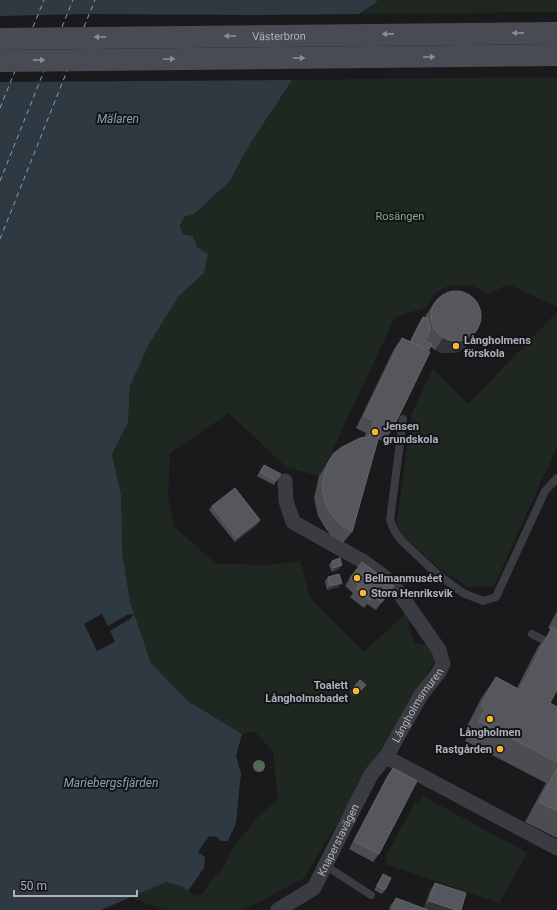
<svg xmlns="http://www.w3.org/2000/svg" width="557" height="910" font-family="Roboto,sans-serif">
  <rect width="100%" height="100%" fill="#1a1a1c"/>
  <path fill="#1f2820" d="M378 0H557V12L359 14 375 3Z
    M557 77V307L508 284 489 294 471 285H450L435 293 426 307 395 317 332 451 334 458 326 464 319 476 286 467 229 413 170 453 168 498 175 527 216 564 270 565 300 561 310 598 364 652 407 612 409 617V628L414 643 428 645 434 652 433 664 304 878 244 910H165L129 897 166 882 181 886 196 896 202 894 211 881 224 867 232 849 261 813 278 800 273 752 255 732 242 734 188 701 151 663 130 602 122 552 112 456 128 422 130 386 149 344 179 296 204 273 197 247 193 236 183 234 180 226 184 217 194 214 229 182 250 144 292 80Z
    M557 312V447L494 586 468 587 440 569 398 531 397 521 412 413 433 368 468 404Z
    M423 796 527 853 499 903 386 864 388 860 385 858 415 802 418 804Z"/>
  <path fill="#2f3942" d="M0 0H378L375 3 359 14 292 80 250 144 229 182 194 214 184 217 180 226 183 234 193 236 197 247 208 254 204 273 179 296 149 344 130 386 128 422 112 455 121 495 122 552 130 602 151 663 188 701 242 734 236 756 241 773 236 823 228 841H221L217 837 209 836 198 852 205 857 204 868 188 891 181 886 166 882 101 910H0Z"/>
  <path fill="#1a1a1c" d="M85 14 255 15 362 14 295 80 0 82V16Z
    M102 614 108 626 127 615 134 614 130 619 110 631 115 642 97 651 84 624Z"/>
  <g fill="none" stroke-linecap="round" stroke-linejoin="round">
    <path stroke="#82a0b8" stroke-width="1" stroke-dasharray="5 4" stroke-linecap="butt" d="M33 27 44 0
      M62 27 73 0
      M84 27 95 0
      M0 108 15 71
      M0 181 44 71
      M0 239 67 71"/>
    <path stroke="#3b3c42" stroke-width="8" d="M403 419 390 520 395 532 402 541 436 573 463 593 483 601 496 597 545 491 557 478
      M532 634 557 647
      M326 866 371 895"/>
    <g stroke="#3b3c42" stroke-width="15">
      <path d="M386 757 557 848"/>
      <path id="s1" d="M278 910 314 888 355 806 372 773 386 757 421 695 439 672 443 664 439 650 398 591 382 575 364 562 293 522 286 501 285 481"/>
    </g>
    <g stroke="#484b52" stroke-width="22">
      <path id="s2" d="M0 39 557 33"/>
      <path d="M0 61 557 55"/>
    </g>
  </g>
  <circle fill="#536855" cx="259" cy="766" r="6"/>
  <path fill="#4b4d51" d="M434 303 470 341 465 347 458 352 450 353H442L435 350 431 347 392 430 384 442 378 439 352 532 343 543 331 536 324 526 318 516 314 498 319 476 334 453 364 438 366 433 356 428 394 349 402 338 410 341 418 325 423 317 425 318 426 315Z
    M264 465 276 481 274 485 257 476Z
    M212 506 258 524 235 542 209 510Z
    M332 561 339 569 332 572 329 565Z
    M328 577 339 587 327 590 325 581Z
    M350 578 394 586 376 610 367 604 364 608 350 597 353 593 345 586Z
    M557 611V690L550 703 557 707V838L525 822 546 783 465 741 471 729 467 726 482 697 496 677 517 688 538 647 551 630 548 628Z
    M366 685 355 697 350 692 353 688Z
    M393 768 379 854 373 862 349 849 387 776Z
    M383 874 385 890 382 894 374 890Z
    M435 883 461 910H389L390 906 396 898 424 908 430 891Z"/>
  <path fill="#333437" d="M478 330 465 347 458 352 450 353H442L435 350 443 338Z
    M260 520 258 524 235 542 237 538Z
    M342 565 339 569 332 572 334 568Z
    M342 583 339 587 327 590 330 586Z
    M429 901 456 910H427L423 909Z"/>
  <path fill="#56575d" stroke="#63656c" d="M431 316a25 25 0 1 1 50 0a25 25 0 1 1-50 0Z
    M423 317 428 319 430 330 425 341 432 344 429 349 423 346 422 347 411 342Z
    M402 338 430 352 392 430 382 425 352 532 340 524 332 515 326 505 322 486 327 464 334 453 342 447 360 438 369 437 374 421 364 416Z
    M264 465 281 474 276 481 260 472Z
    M235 488 260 520 237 538 212 506Z
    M340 558 342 565 334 568 332 561Z
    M362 562 394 586 382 602 373 596 370 600 356 589 359 585 350 578Z
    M339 574 342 583 330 586 328 577Z
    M552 627 557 630V690L550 703 557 707V762L479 721 485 709 481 706 496 677 520 690Z
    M360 680 366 685 358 693 353 688Z
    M393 768 417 781 379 854 354 841Z
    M557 769V811L539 802Z
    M383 874 391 878 385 890 377 886Z
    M435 883 466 893 461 910H456L429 901Z
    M396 898 428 910H392Z"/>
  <defs><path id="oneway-solid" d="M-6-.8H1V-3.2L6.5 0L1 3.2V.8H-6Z"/></defs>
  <g fill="#898d97">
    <use href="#oneway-solid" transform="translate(518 33) rotate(179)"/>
    <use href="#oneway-solid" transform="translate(388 34) rotate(179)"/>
    <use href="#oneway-solid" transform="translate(230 36) rotate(179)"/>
    <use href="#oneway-solid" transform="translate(100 37) rotate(179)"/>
    <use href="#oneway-solid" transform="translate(429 57)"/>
    <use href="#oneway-solid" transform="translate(299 58)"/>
    <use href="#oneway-solid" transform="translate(169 59)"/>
    <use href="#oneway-solid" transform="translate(39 60) rotate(-1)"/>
  </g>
  <g fill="#fbb433" stroke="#151517" stroke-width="1.5">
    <circle cx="456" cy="346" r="4"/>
    <circle cx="375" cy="432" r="4"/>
    <circle cx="357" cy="578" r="4"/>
    <circle cx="363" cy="593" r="4"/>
    <circle cx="356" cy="691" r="4"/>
    <circle cx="490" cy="719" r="4"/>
    <circle cx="500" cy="749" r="4"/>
  </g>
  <g text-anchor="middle" stroke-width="4" stroke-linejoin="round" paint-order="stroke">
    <g font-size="11" fill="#acb1bc" stroke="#151517">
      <text dy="4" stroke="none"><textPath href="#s2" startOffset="279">Västerbron</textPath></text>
      <text dy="4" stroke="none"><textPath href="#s1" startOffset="253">Långholmsmuren</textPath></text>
      <text dy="4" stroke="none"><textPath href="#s1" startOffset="96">Knaperstavägen</textPath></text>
    </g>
    <g font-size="11" fill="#82a884" stroke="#151517">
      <text x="400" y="220">Rosängen</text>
    </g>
    <g font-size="11" font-weight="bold" fill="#acb1bc" stroke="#151517" text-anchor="start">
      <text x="464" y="344">Långholmens<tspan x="464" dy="13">förskola</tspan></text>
      <text x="383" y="430">Jensen<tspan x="383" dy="13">grundskola</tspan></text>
      <text x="365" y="582">Bellmanmuséet</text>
      <text x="371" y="597">Stora Henriksvik</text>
      <text x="348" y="689" text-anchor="end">Toalett<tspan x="348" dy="13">Långholmsbadet</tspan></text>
      <text x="490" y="736" text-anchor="middle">Långholmen</text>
      <text x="492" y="753" text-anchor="end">Rastgården</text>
    </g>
    <g font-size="12" font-style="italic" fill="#82a0b8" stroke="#151517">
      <text x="118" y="123">Mälaren</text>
      <text x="111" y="787">Mariebergsfjärden</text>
    </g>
  </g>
  <path d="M14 890v6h123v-6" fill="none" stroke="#acb1bc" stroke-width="2"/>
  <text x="20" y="890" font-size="12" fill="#acb1bc" stroke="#151517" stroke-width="3" paint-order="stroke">50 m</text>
</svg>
